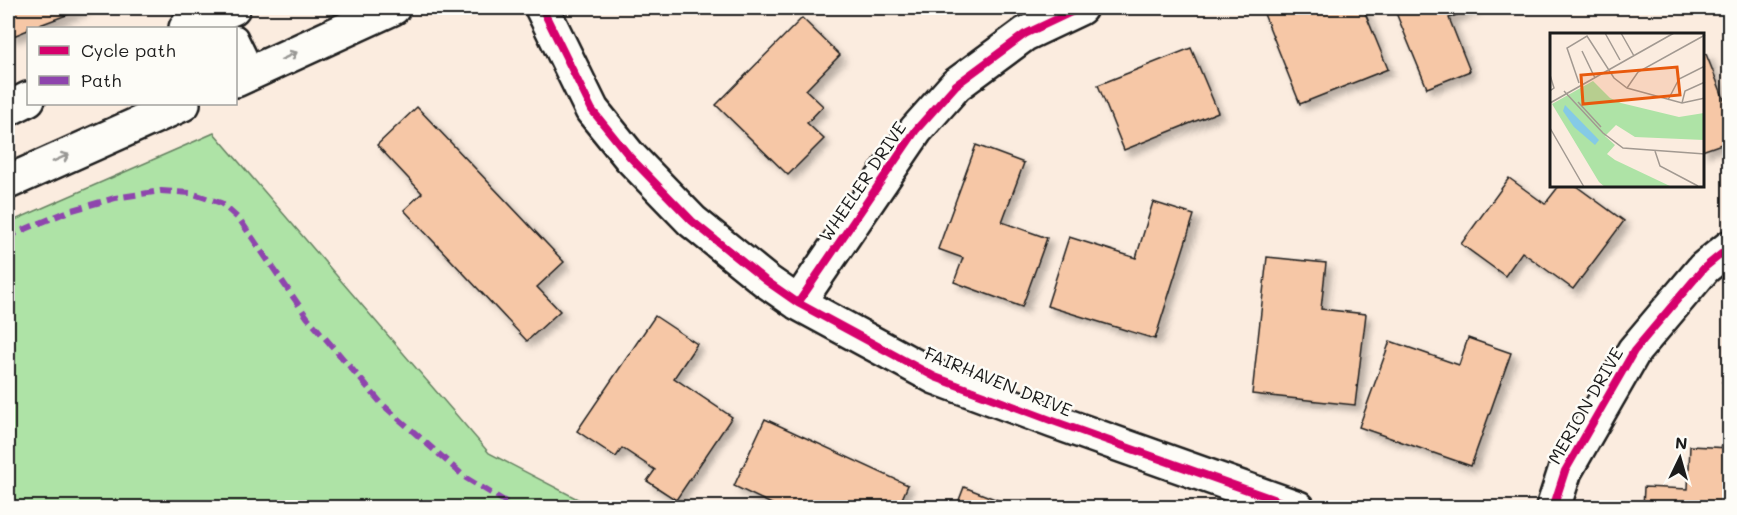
<svg xmlns="http://www.w3.org/2000/svg" width="1737" height="515" font-family="Mali,sans-serif">
  <defs>
    <filter id="shadow"><feDropShadow dx="5.5" dy="5.5" stdDeviation="3" flood-color="#0004"/></filter>
  </defs>
  <rect width="100%" height="100%" fill="#fbecdf"/>
  <filter id="ink" filterUnits="userSpaceOnUse"><feTurbulence type="fractalNoise" baseFrequency=".0167" numOctaves="2"/><feDisplacementMap in="SourceGraphic" scale="12" xChannelSelector="R" yChannelSelector="G"/><feConvolveMatrix kernelMatrix="1 2 1 2 8 2 1 2 1" color-interpolation-filters="sRGB"/></filter>
  <g filter="url(#ink)">
    <path fill="#aee3a6" stroke="#658061" stroke-width="1.5" d="M214 133 489 453 593 507H8V223Z"/>
    <path fill="#f6c7a6" stroke="#1c1c1c" stroke-width="1.5" filter="url(#shadow)" d="M8 8H85L32 28H28V30L11 37 8 27Z
      M1265 8H1363L1388 69 1300 104 1262 9Z
      M1394 8H1474L1449 18 1470 71 1427 88Z
      M802 18 840 55 806 90 823 106 807 123 824 139 788 175 716 105Z
      M1191 48 1218 112 1124 150 1098 85Z
      M1706 54 1730 114V141L1702 151V55Z
      M417 107 564 262 537 287 560 311 527 341 404 210 422 193 377 145Z
      M976 145 1024 163 1002 222 1047 238 1022 307 954 282 963 258 938 249Z
      M1509 178 1545 204 1559 186H1576L1624 221 1573 289 1522 252 1505 276 1461 244Z
      M1153 202 1194 215 1155 339 1047 306 1069 237 1136 258Z
      M1267 257 1326 263 1321 309 1366 314 1355 405 1252 394Z
      M655 316 697 344 674 378 732 417 676 500 647 481 655 470 622 448 616 457 577 431Z
      M1468 338 1511 353 1471 466 1359 427 1390 341 1459 365Z
      M1730 373V388L1722 382Z
      M765 419 908 485 898 508H780L734 486Z
      M1690 446 1730 448V508H1643L1644 487 1688 489Z
      M964 487 1018 508H956Z"/>
    <g fill="none" stroke-linecap="round" stroke-linejoin="round">
      <g stroke="#1c1c1c" stroke-width="27">
        <path id="lane" d="M236 37 253 72"/>
      </g>
      <g stroke="#1c1c1c" stroke-width="38">
        <path id="street" d="M542 8 592 110 630 157 692 221 765 280 798 303 935 377 1053 421 1298 508
          M798 303 916 130 956 85 1025 34 1080 8
          M1553 508 1565 471 1634 351 1704 268 1730 247"/>
      </g>
      <g stroke="#1c1c1c" stroke-width="38">
        <path id="secondary" d="M186 28 233 8
          M236 80 393 8
          M8 109 28 99
          M8 182 183 104"/>
      </g>
      <use href="#lane" stroke="#fdfcf7" stroke-width="22"/>
      <use href="#street" stroke="#fdfcf7" stroke-width="33"/>
      <use href="#secondary" stroke="#fdfcf7" stroke-width="33"/>
      <path stroke="#8e44ad" stroke-width="6" stroke-dasharray="12 6" stroke-linecap="butt" d="M8 241 16 233 69 211 115 198 161 191 191 193 221 203 240 220 307 317 382 404 466 478 516 508"/>
      <g stroke="#fdfcf7" stroke-width="11">
        <path id="cycleway" d="M542 8 592 110 630 157 692 221 765 280 798 303 935 377 1053 421 1298 508
          M798 303 916 130 956 85 1025 34 1080 8
          M1553 508 1565 471 1634 351 1704 268 1730 247"/>
      </g>
      <use href="#cycleway" stroke="#d6006c" stroke-width="8"/>
    </g>
    <defs><path id="oneway-shaft" d="M-6 0H5M1.5-3L5.5 0L1.5 3" fill="none" stroke-width="1.6" stroke-linecap="round" stroke-linejoin="round" transform="scale(1.5)"/></defs>
    <g stroke="#989794">
      <use href="#oneway-shaft" transform="translate(289 56) rotate(-25)"/>
      <use href="#oneway-shaft" transform="translate(61 158) rotate(-24)"/>
    </g>
  </g>
  <g text-anchor="middle" stroke-width="5" stroke-linejoin="round" paint-order="stroke">
    <g font-size="18" fill="#1c1c1c" stroke="#fdfcf7">
      <text transform="translate(863 182) rotate(-56)" y="6">WHEELER DRIVE</text>
      <text transform="translate(998 382) rotate(22)" y="6">FAIRHAVEN DRIVE</text>
      <text transform="translate(1586 406) rotate(-60)" y="6">MERION DRIVE</text>
    </g>
  </g>
  <g transform="translate(1550 33)">
    <rect width="154" height="154" fill="#fbecdf"/>
    <path d="M43 48 60 65 71 70 129 84 154 80V107L85 104 66 92 55 103 65 112 57 121 65 127 122 154H55L49 149 2 71Z" fill="#aee3a6"/>
    <path d="M15 72 49 107 45 112 24 94 13 78Z" fill="#85cae6"/>
    <path fill="none" stroke="#a29991" stroke-width="1.5" d="M55 0 70 27M71 0 84 23M32 18 45 45M0 42 4 55 0 58M29 50 17 15 37 3 64 45 77 55 132 70 155 65M77 55 88 39 155 2M14 58 53 100 73 115 155 121M118 67 129 46 155 33M28 69 51 94M0 70 124 0M132 70 135 58 155 49M0 95 34 154M105 118 110 133 148 153"/>
    <path fill="#e8590c" fill-opacity="0.15" stroke="#e8590c" stroke-width="3" d="M127 34 130 62 33 71 31 42Z"/>
    <rect width="154" height="154" fill="none" stroke="#1c1c1c" stroke-width="3"/>
  </g>
  <rect width="1737" height="515" fill="none" stroke="#fdfcf7" stroke-width="30"/>
  <rect x="15" y="15" width="1707" height="485" fill="none" stroke="#1c1c1c" stroke-width="2" filter="url(#ink)"/>
  <rect x="27" y="27" width="210" height="78" fill="#fdfcf7" stroke="#a3a29f" stroke-width="1.5"/>
  <rect x="39" y="46" width="30" height="9" fill="#d6006c" stroke="#a3a29f" stroke-width="1.5"/>
  <text x="81" y="57" font-size="18" fill="#1c1c1c">Cycle path</text>
  <rect x="39" y="76" width="30" height="9" fill="#8e44ad" stroke="#a3a29f" stroke-width="1.5"/>
  <text x="81" y="87" font-size="18" fill="#1c1c1c">Path</text>
  <g transform="translate(1680 458) rotate(5)" stroke="#fdfcf7" stroke-width="4.5" paint-order="stroke">
  <path d="M0-4.5L10 22L0 15L-10 22Z" fill="#1c1c1c"/>
  <text y="-9" font-size="16" font-weight="bold" text-anchor="middle" fill="#1c1c1c">N</text>
  </g>
</svg>
